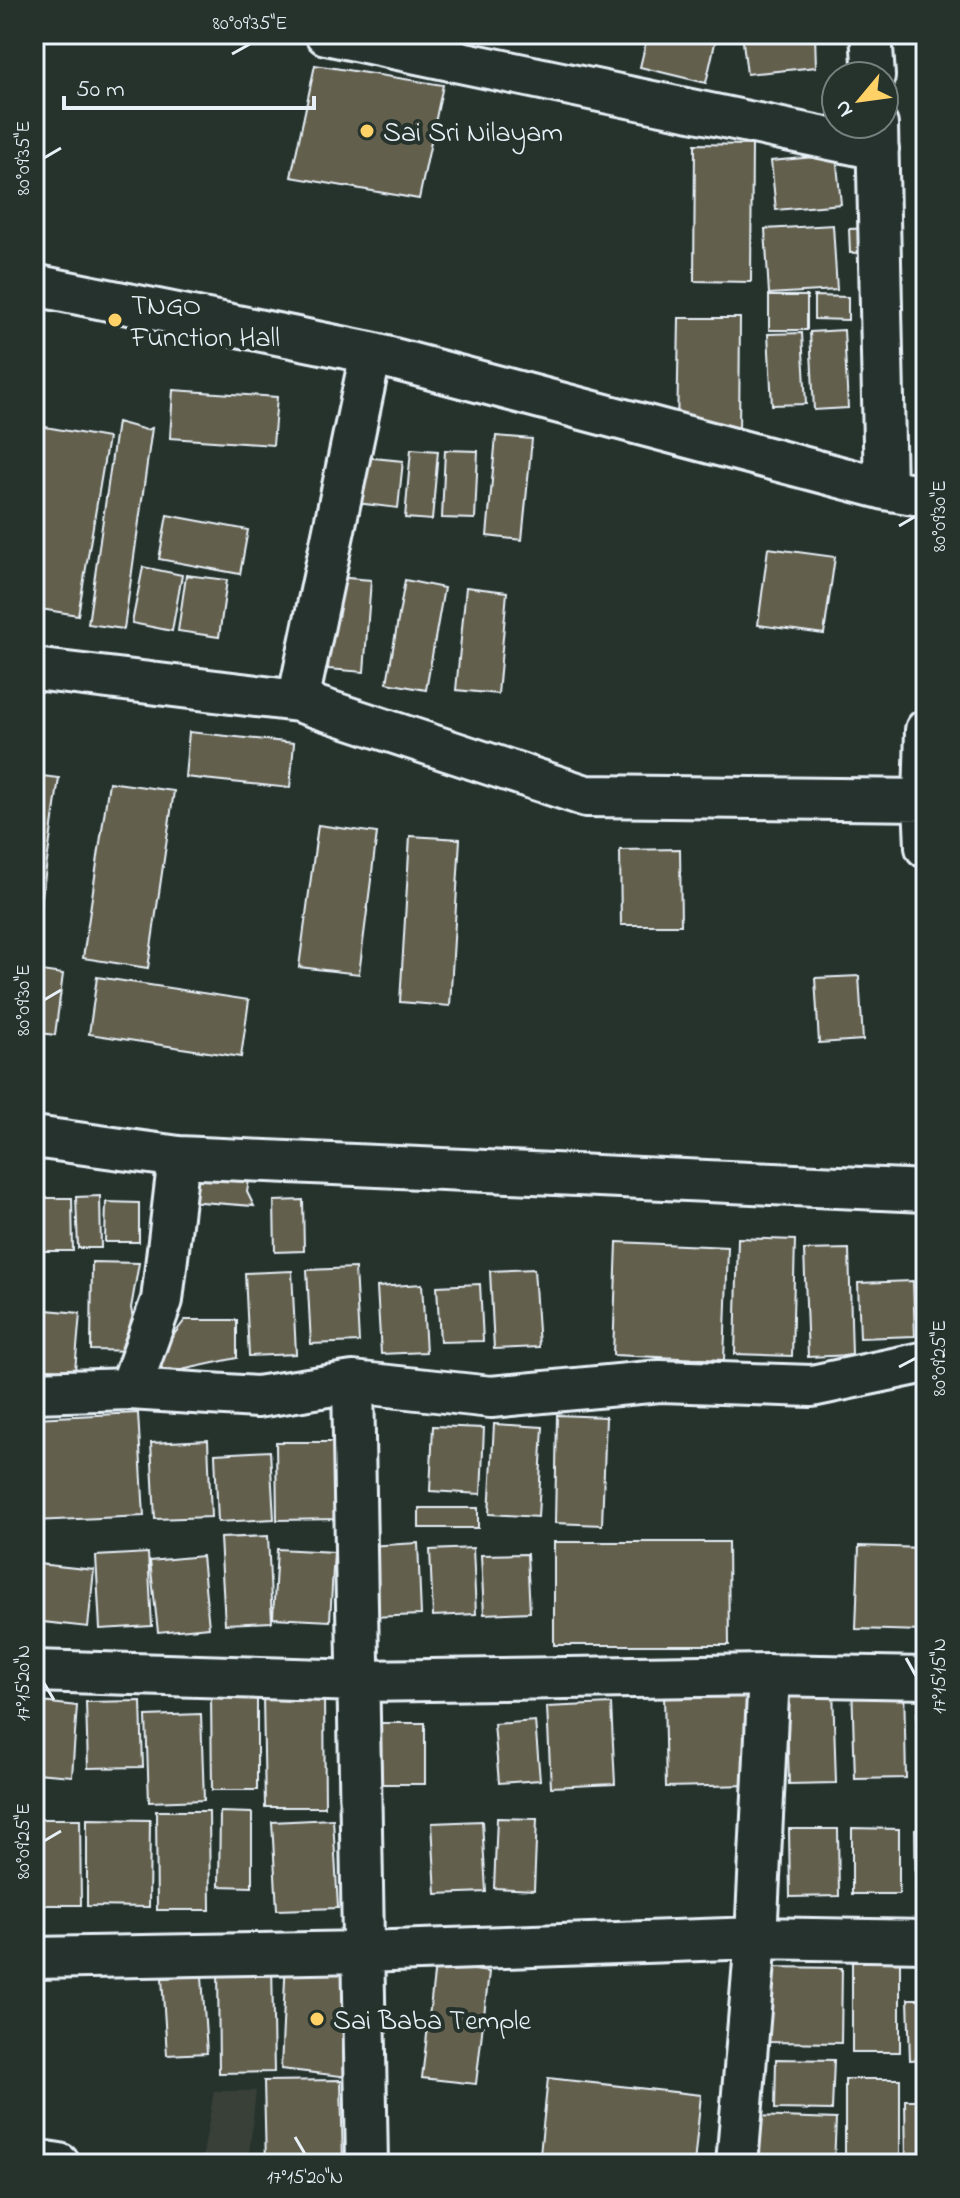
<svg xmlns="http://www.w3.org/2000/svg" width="960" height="2198" font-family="'Indie Flower',sans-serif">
  <rect width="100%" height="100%" fill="#26332d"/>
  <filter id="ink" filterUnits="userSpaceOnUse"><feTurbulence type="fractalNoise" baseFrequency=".0125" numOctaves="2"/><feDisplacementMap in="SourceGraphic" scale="16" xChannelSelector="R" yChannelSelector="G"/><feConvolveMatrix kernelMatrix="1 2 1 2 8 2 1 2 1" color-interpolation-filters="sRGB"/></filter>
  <g filter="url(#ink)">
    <path fill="#394037" d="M214 2091H256L248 2164H210L202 2161Z"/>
    <path fill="#645f4d" stroke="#e8f1f8" stroke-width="2" d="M648 34H717L706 83 640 67Z
      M742 34H815L816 67 747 74Z
      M315 65 443 85 419 199 291 177Z
      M695 144 752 145 751 282 694 281Z
      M836 155 841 204 776 210 771 161Z
      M833 225 837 290 769 294 765 229Z
      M874 228 876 252 850 253 849 229Z
      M769 296H807V330H769Z
      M814 296 848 297V320L814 319Z
      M679 318H740L739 435 677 434Z
      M844 330 848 408 814 410 810 332Z
      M802 333 806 404 772 405 768 334Z
      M173 390 277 397 273 445 170 438Z
      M117 422 146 430 152 428 124 629 88 624Z
      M34 425 108 438 78 615 34 608Z
      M496 436 532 439 522 540 487 536Z
      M411 449 438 451 432 520 405 518Z
      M445 450 478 451 475 519 442 518Z
      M353 456 403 461 398 508 348 502Z
      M167 515 248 530 240 574 159 559Z
      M768 548 835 557 824 634 758 625Z
      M143 567 182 575 172 631 132 623Z
      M186 575 227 580 219 637 178 631Z
      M335 577 371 580 364 672 328 669Z
      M405 580 444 588 426 690 387 683Z
      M466 587 507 592 498 694 456 690Z
      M189 732 294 743 290 788 185 777Z
      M34 775 59 778 34 952Z
      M109 782 174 791 148 968 83 958Z
      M318 825 377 833 359 974 299 967Z
      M410 836 460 839 450 1006 400 1002Z
      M680 849 681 925H621L620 850Z
      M34 970 63 974 55 1035 34 1032Z
      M859 976 863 1040 819 1043 815 978Z
      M97 977 249 1000 241 1057 89 1034Z
      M186 1160 251 1169 247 1192 254 1206 175 1200Z
      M100 1196 101 1248H78L76 1197Z
      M41 1198H72L73 1251H42Z
      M303 1200 304 1251 275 1252 274 1201Z
      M106 1202 139 1203V1242H105Z
      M738 1238 795 1240 792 1356 735 1354Z
      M617 1242 728 1247 724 1360 613 1355Z
      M849 1249 852 1355 808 1357 804 1250Z
      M92 1262 139 1263 131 1308 139 1351 91 1350Z
      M355 1268 359 1342 311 1344 307 1270Z
      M534 1269 539 1347 494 1349 490 1271Z
      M292 1271 296 1354 249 1356 245 1273Z
      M913 1281 915 1336 860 1338 858 1283Z
      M422 1284 426 1352 381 1354 377 1287Z
      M480 1284 483 1341 440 1342 437 1286Z
      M34 1309 80 1313 75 1371 34 1368Z
      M185 1320H237V1358L140 1379Z
      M138 1413 144 1516 34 1521V1418Z
      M557 1415 606 1417 602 1525 555 1523Z
      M494 1424 543 1427 538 1517 489 1514Z
      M433 1426 484 1428 481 1494 430 1491Z
      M208 1440 211 1517 155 1519 151 1443Z
      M276 1442H339L340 1519 277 1520Z
      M270 1451 274 1519 218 1522 215 1454Z
      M419 1508H478V1528H419Z
      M268 1536 272 1622 225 1624 220 1538Z
      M554 1542H728L729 1645H554Z
      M418 1543 421 1615 371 1617 367 1546Z
      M859 1546 925 1548 922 1631 856 1629Z
      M473 1548 476 1614 433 1616 430 1550Z
      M277 1549 334 1552 330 1621 273 1618Z
      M148 1553 152 1626 100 1629 96 1556Z
      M527 1554 530 1612 484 1614 481 1555Z
      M202 1556 209 1627 158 1632 150 1561Z
      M38 1564 94 1570 88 1627 34 1621Z
      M904 1683 906 1778 855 1779 852 1684Z
      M833 1687 836 1783 789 1784 786 1688Z
      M748 1691 751 1785 666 1787 664 1694Z
      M211 1695 257 1696V1790H212Z
      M324 1695 325 1807H265L263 1696Z
      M141 1701 143 1767 88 1768 86 1702Z
      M41 1702 77 1706 72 1776 36 1773Z
      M611 1704 615 1784 551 1787 547 1707Z
      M917 1713H926V1787H921Z
      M201 1714 204 1800 149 1802 146 1716Z
      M535 1721 540 1780 499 1783 494 1724Z
      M372 1723H425V1784H372Z
      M156 1811H209L210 1910H157Z
      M220 1812 252 1813V1887L219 1886Z
      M497 1818 537 1819 534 1890 494 1888Z
      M38 1819H80L81 1905H39Z
      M87 1819 150 1820 149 1907 87 1906Z
      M333 1819 338 1908 277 1910 272 1822Z
      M482 1821 486 1892 436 1894 432 1823Z
      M852 1828 899 1829V1894H852Z
      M926 1828V1895H916L915 1829Z
      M789 1829H838L839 1896 790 1897Z
      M286 1957 354 1970 349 2077 281 2069Z
      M852 1962H900V2052H852Z
      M272 1963 274 2072 219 2073 218 1964Z
      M435 1965 489 1972 476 2084 422 2078Z
      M769 1967 842 1968 841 2043 769 2042Z
      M202 1976 207 2053 167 2055 162 1978Z
      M908 1999H926V2059L910 2060Z
      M776 2059 834 2060 832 2110 775 2109Z
      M548 2078 701 2095 694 2164H539Z
      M845 2079H900V2164H845Z
      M341 2080 343 2164H266L264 2081Z
      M905 2100H926V2164H906Z
      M755 2116 836 2119 834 2164H753Z"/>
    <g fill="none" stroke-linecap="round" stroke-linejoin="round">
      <g stroke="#e8f1f8" stroke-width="46">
        <path id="minor" d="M326 34 878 149
          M871 34 874 76
          M877 125 885 489
          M34 285 371 353 885 489 926 496
          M34 669 298 701 586 796 926 800
          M298 701 371 353
          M926 730 924 801 926 847
          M34 1137 179 1157 926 1191
          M353 1382 367 2164
          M130 1389 162 1300 179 1157
          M34 1392 130 1389 257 1397 353 1382 491 1397 660 1381 812 1386 926 1362
          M34 1671 360 1681 769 1675 926 1678
          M34 1958 364 1952 756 1938 926 1941
          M34 2160 59 2164
          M737 2164 756 1938 769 1675"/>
      </g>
      <use href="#minor" stroke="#26332d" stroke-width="40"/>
    </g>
  </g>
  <path fill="none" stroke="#e8f1f8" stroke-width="3" d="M232 54 250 44M44 158 61 148M899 526 916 516M44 1000 61 990M899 1367 916 1358M906 1658 916 1676M44 1683 54 1700M44 1841 61 1831M295 2137 305 2154"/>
  <g fill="#ffd166" stroke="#26332d" stroke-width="3">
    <circle cx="367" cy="131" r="8"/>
    <circle cx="115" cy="320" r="8"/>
    <circle cx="317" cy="2019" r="8"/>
  </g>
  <g text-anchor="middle" stroke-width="8" stroke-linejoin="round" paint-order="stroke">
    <g font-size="28" fill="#e8f1f8" stroke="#26332d" text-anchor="start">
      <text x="383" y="141">Sai Sri Nilayam</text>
      <text x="131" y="314">TNGO<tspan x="131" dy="32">Function Hall</tspan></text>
      <text x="333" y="2029">Sai Baba Temple</text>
    </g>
  </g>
  <rect width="960" height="2198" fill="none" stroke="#26332d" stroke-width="88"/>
  <g transform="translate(860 100) rotate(241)"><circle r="38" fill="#26332d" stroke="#747f7e" stroke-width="2"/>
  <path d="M0-6L14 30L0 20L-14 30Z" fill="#ffd166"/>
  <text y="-12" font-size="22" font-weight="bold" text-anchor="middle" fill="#e8f1f8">N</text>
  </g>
  <path d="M64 96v12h250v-12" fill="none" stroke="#e8f1f8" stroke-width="4"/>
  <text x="76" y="96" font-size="24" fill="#e8f1f8" stroke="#26332d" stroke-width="6" paint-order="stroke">50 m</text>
  <rect x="44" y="44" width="872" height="2110" fill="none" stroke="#e8f1f8" stroke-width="3"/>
  <g font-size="20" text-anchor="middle" fill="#e8f1f8">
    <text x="250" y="29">80°09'35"E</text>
    <text transform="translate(22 158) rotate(-90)" y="7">80°09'35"E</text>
    <text transform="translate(938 516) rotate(-90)" y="7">80°09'30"E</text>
    <text transform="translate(22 1000) rotate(-90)" y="7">80°09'30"E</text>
    <text transform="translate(938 1358) rotate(-90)" y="7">80°09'25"E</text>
    <text transform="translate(938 1676) rotate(-90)" y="7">17°15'15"N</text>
    <text transform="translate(22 1683) rotate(-90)" y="7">17°15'20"N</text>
    <text transform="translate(22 1841) rotate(-90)" y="7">80°09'25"E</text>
    <text x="305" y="2183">17°15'20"N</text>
  </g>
</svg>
